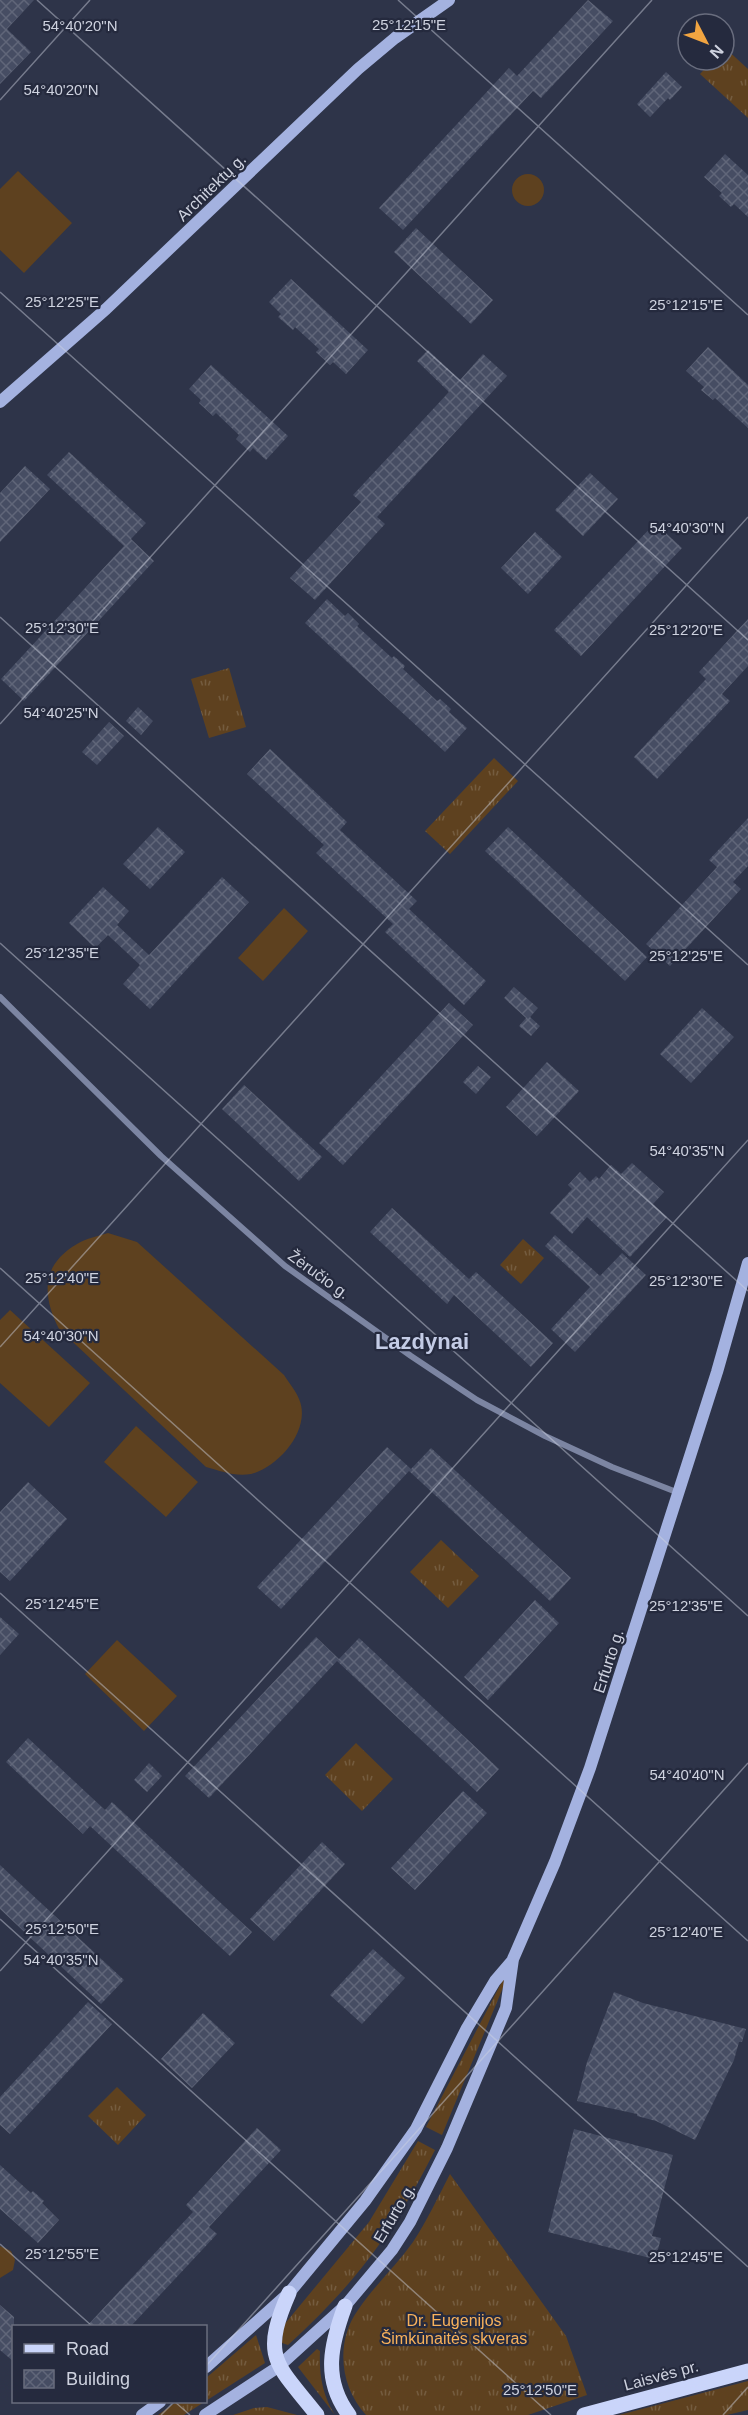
<svg xmlns="http://www.w3.org/2000/svg" width="748" height="2415" font-family="Arial,sans-serif">
  <defs>
    <pattern id="grass-tufts" width="24" height="20" patternUnits="userSpaceOnUse" patternTransform="scale(1.5)"><rect width="24" height="20" fill="#5e411f"/><path d="M3 7l-1-3M5 7V3M7 7l1-3M15 17l-1-3M17 17v-4M19 17l1-3" fill="none" stroke="#745c3f"/></pattern>
    <pattern id="building-cross-hatch" width="8" height="8" patternUnits="userSpaceOnUse" patternTransform="scale(1.5)"><rect width="8" height="8" fill="#464d63"/><path d="M0 0l8 8M0 8l8-8" fill="none" stroke="#606679"/></pattern>
  </defs>
  <rect width="100%" height="100%" fill="#2e3449"/>
  <path fill="url(#grass-tufts)" d="M724 47 748 69V118L700 74 713 60H724Z
    M229 668 246 727 209 738 191 679Z
    M494 758 518 781 450 854 425 831Z
    M523 1239 544 1258 521 1284 500 1265Z
    M441 1540 479 1576 448 1608 410 1572Z
    M356 1743 393 1779 362 1811 325 1775Z
    M507 1972 509 1973 442 2135 426 2127Z
    M117 2087 146 2115 118 2145 88 2116Z
    M418 2141 435 2150C394 2232 356 2283 288 2345L282 2343 283 2326 369 2222Z
    M450 2174 566 2336 587 2395 528 2415H366C340 2387 335 2342 358 2310 374 2286 396 2266 413 2242 427 2221 438 2197 450 2174Z
    M256 2335 265 2363 184 2415H158L176 2402H206V2378Z
    M317 2349 320 2351C319 2374 322 2395 335 2415L298 2367Z
    M748 2381V2410L727 2415H619Z
    M267 2407 297 2415H233L254 2408Z"/>
  <path fill="#5e411f" d="M18 171 72 223 24 273 0 250V189Z
    M512 190a16 16 0 1 1 32 0a16 16 0 1 1-32 0Z
    M284 908 308 931 263 981 238 958Z
    M108 1233 137 1242 284 1375C289 1383 296 1391 299 1399 312 1429 279 1467 251 1474 235 1477 221 1471 206 1467L59 1329C42 1295 41 1265 77 1244 86 1238 99 1236 108 1233Z
    M10 1310 90 1383 49 1427 0 1383V1320Z
    M136 1426 198 1482 166 1517 104 1462Z
    M117 1640 177 1696 144 1731 85 1674Z
    M0 2246 11 2251 15 2260 13 2270 0 2278Z"/>
  <path fill="url(#building-cross-hatch)" d="M0 0H34L7 29 31 52 0 84Z
    M588 0 613 21 541 98 533 91 403 230 379 208 509 68 517 76Z
    M666 72 682 87 670 100 668 98 650 117 637 104Z
    M725 154 748 175V217L734 204 731 207 719 196 722 193 704 177Z
    M416 228 493 300 471 324 394 252Z
    M291 279 368 350 346 374 333 362 330 365 316 352 319 349 295 327 293 330 278 317 281 314 269 302Z
    M708 347 748 385V428L715 398 713 400 701 390 704 387 686 371Z
    M428 350 460 380 483 354 507 376 377 517 385 524 315 600 290 578 361 502 353 495 449 392 417 361Z
    M211 365 288 436 266 460 253 448 250 452 236 439 239 435 216 413 213 416 199 403 201 400 189 389Z
    M69 452 146 523 131 539 154 561 24 701 1 679 124 546 47 475Z
    M25 466 50 489 0 542V493Z
    M590 473 618 499 583 536 555 510Z
    M655 523 682 548 581 656 554 630Z
    M535 532 562 557 528 594 501 568Z
    M327 599 345 616 348 613 359 624 357 626 392 658 394 656 405 666 403 669 437 701 440 699 451 709 449 712 467 728 445 752 305 623Z
    M748 619V666L722 694 730 701 657 779 634 757 706 679 699 672Z
    M138 707 153 721 141 735 126 721Z
    M109 722 124 736 97 765 82 752Z
    M270 749 347 822 340 830 417 901 409 909 486 981 464 1005 385 932 393 924 316 853 324 845 247 774Z
    M748 818V866L733 882 741 889 670 966 646 944 717 867 709 860Z
    M158 827 185 852 150 889 123 864Z
    M508 827 647 957 625 981 485 851Z
    M222 877 249 902 150 1009 123 984 140 965 108 935 95 948 69 923 103 887 129 911 117 925 149 955Z
    M514 987 538 1008 530 1017 540 1026 531 1036 519 1026 526 1018 504 998Z
    M449 1003 473 1025 343 1165 319 1143Z
    M702 1008 734 1037 691 1083 660 1054Z
    M547 1062 579 1091 537 1136 506 1107Z
    M478 1066 491 1077 476 1094 463 1082Z
    M244 1085 322 1157 299 1181 222 1109Z
    M632 1163 664 1192 653 1204 667 1217 630 1257 587 1217 572 1234 550 1213 572 1189 568 1185 580 1172 590 1182 596 1176 599 1179 611 1165 621 1174Z
    M392 1208 469 1279 476 1272 553 1343 531 1367 454 1295 447 1304 370 1232Z
    M555 1235 600 1276 622 1253 646 1275 575 1352 551 1329 590 1287 545 1246Z
    M387 1447 411 1469 431 1448 571 1578 550 1601 409 1471 281 1609 257 1587Z
    M28 1482 67 1519 10 1581 0 1572V1512Z
    M535 1600 559 1623 488 1700 464 1677Z
    M0 1617 19 1634 0 1655Z
    M316 1637 339 1659 359 1638 499 1769 477 1792 337 1661 209 1798 185 1776Z
    M28 1738 105 1810 112 1802 252 1932 230 1956 90 1826 83 1834 6 1762Z
    M149 1763 162 1776 147 1792 134 1780Z
    M463 1791 487 1813 415 1890 391 1868Z
    M322 1842 345 1864 274 1941 250 1919Z
    M0 1865 124 1980 101 2004 0 1909Z
    M373 1949 405 1978 362 2024 330 1995Z
    M614 1992 643 2003 746 2029 742 2042H739L734 2060 695 2140 656 2121 637 2116V2114L577 2101 587 2062Z
    M88 2002 112 2024 10 2134 0 2125V2097Z
    M203 2013 235 2043 192 2088 161 2059Z
    M257 2128 281 2150 209 2227 217 2234 131 2326H87L193 2212 186 2205Z
    M574 2129 673 2155 652 2236 661 2238 656 2257 650 2256V2258L548 2232Z
    M0 2165 31 2193 33 2191 44 2201 42 2203 59 2220 38 2243 0 2209Z
    M0 2305 14 2317V2362L0 2350Z"/>
  <g fill="none" stroke-linecap="round" stroke-linejoin="round">
    <path stroke="#7c85a2" stroke-width="6" d="M0 997 161 1156 285 1266 411 1356 477 1400 545 1436 612 1467 679 1493"/>
    <path stroke="#a4b2e0" stroke-width="12" d="M0 402 106 309 358 69 395 38 449 0
      M206 2367 289 2293 365 2201 416 2129 467 2028 495 1981 513 1960
      M142 2415 160 2402
      M205 2415 278 2367 345 2306 392 2250 410 2222 447 2148 506 2008 513 1959 555 1862 590 1768 717 1372 748 1263"/>
    <path stroke="#cad5fa" stroke-width="15" d="M289 2293C260 2359 277 2364 317 2415
      M345 2306C331 2344 322 2379 349 2415
      M584 2415 748 2371"/>
  </g>
  <path fill="none" stroke="#ced2df" stroke-width="1.5" stroke-opacity="0.45" d="M37 0 748 640M398 0 748 315M0 100 90 0M0 292 748 965M0 617 748 1291M0 724 652 0M0 943 748 1616M0 1268 748 1941M0 1347 748 517M0 1593 748 2267M0 1919 551 2415M0 1971 748 1140M0 2244 92 2326M206 2366 748 1763M175 2402 190 2415M161 2415 174 2402M723 2415 748 2387"/>
  <g text-anchor="middle" stroke-width="4.5" stroke-linejoin="round" paint-order="stroke">
    <g font-size="16" fill="#ced2df" stroke="#252a3e">
      <text transform="translate(211 187) rotate(-44)" y="6">Architektų g.</text>
      <text transform="translate(319 1274) rotate(36)" y="6">Žėručio g.</text>
      <text transform="translate(608 1661) rotate(-72)" y="6">Erfurto g.</text>
      <text transform="translate(394 2213) rotate(-59)" y="6">Erfurto g.</text>
      <text transform="translate(661 2375) rotate(-15)" y="6">Laisvės pr.</text>
    </g>
    <g font-size="16" fill="#f8b15b" stroke="#252a3e">
      <text x="454" y="2326">Dr. Eugenijos<tspan x="454" dy="18">Šimkūnaitės skveras</tspan></text>
    </g>
    <g font-size="22" font-weight="bold" fill="#c4cce6" stroke="#252a3e">
      <text x="422" y="1349">Lazdynai</text>
    </g>
  </g>
  <g font-size="15" text-anchor="middle" fill="#ced2df" stroke="#252a3e" stroke-width="4.5" stroke-linejoin="round" paint-order="stroke">
    <text x="409" y="30">25°12'15"E</text>
    <text x="80" y="31">54°40'20"N</text>
    <text x="61" y="95">54°40'20"N</text>
    <text x="62" y="307">25°12'25"E</text>
    <text x="686" y="310">25°12'15"E</text>
    <text x="687" y="533">54°40'30"N</text>
    <text x="62" y="633">25°12'30"E</text>
    <text x="686" y="635">25°12'20"E</text>
    <text x="61" y="718">54°40'25"N</text>
    <text x="62" y="958">25°12'35"E</text>
    <text x="686" y="961">25°12'25"E</text>
    <text x="687" y="1156">54°40'35"N</text>
    <text x="62" y="1283">25°12'40"E</text>
    <text x="686" y="1286">25°12'30"E</text>
    <text x="61" y="1341">54°40'30"N</text>
    <text x="62" y="1609">25°12'45"E</text>
    <text x="686" y="1611">25°12'35"E</text>
    <text x="687" y="1780">54°40'40"N</text>
    <text x="62" y="1934">25°12'50"E</text>
    <text x="686" y="1937">25°12'40"E</text>
    <text x="61" y="1965">54°40'35"N</text>
    <text x="62" y="2259">25°12'55"E</text>
    <text x="686" y="2262">25°12'45"E</text>
    <text x="540" y="2395">25°12'50"E</text>
  </g>
  <rect x="12" y="2325" width="195" height="78" fill="#252a3e" stroke="#696d7e" stroke-width="1.5"/>
  <rect x="24" y="2344" width="30" height="9" fill="#cad5fa" stroke="#696d7e" stroke-width="1.5"/>
  <text x="66" y="2355" font-size="18" fill="#ced2df">Road</text>
  <rect x="24" y="2370" width="30" height="18" fill="url(#building-cross-hatch)" stroke="#696d7e" stroke-width="1.5"/>
  <text x="66" y="2385" font-size="18" fill="#ced2df">Building</text>
  <g transform="translate(706 42) rotate(132)"><circle r="28" fill="#252a3e" stroke="#696d7e" stroke-width="1.5"/>
  <path d="M0-4.5L10 22L0 15L-10 22Z" fill="#f2a541"/>
  <text y="-9" font-size="16" font-weight="bold" text-anchor="middle" fill="#ced2df">N</text>
  </g>
</svg>
